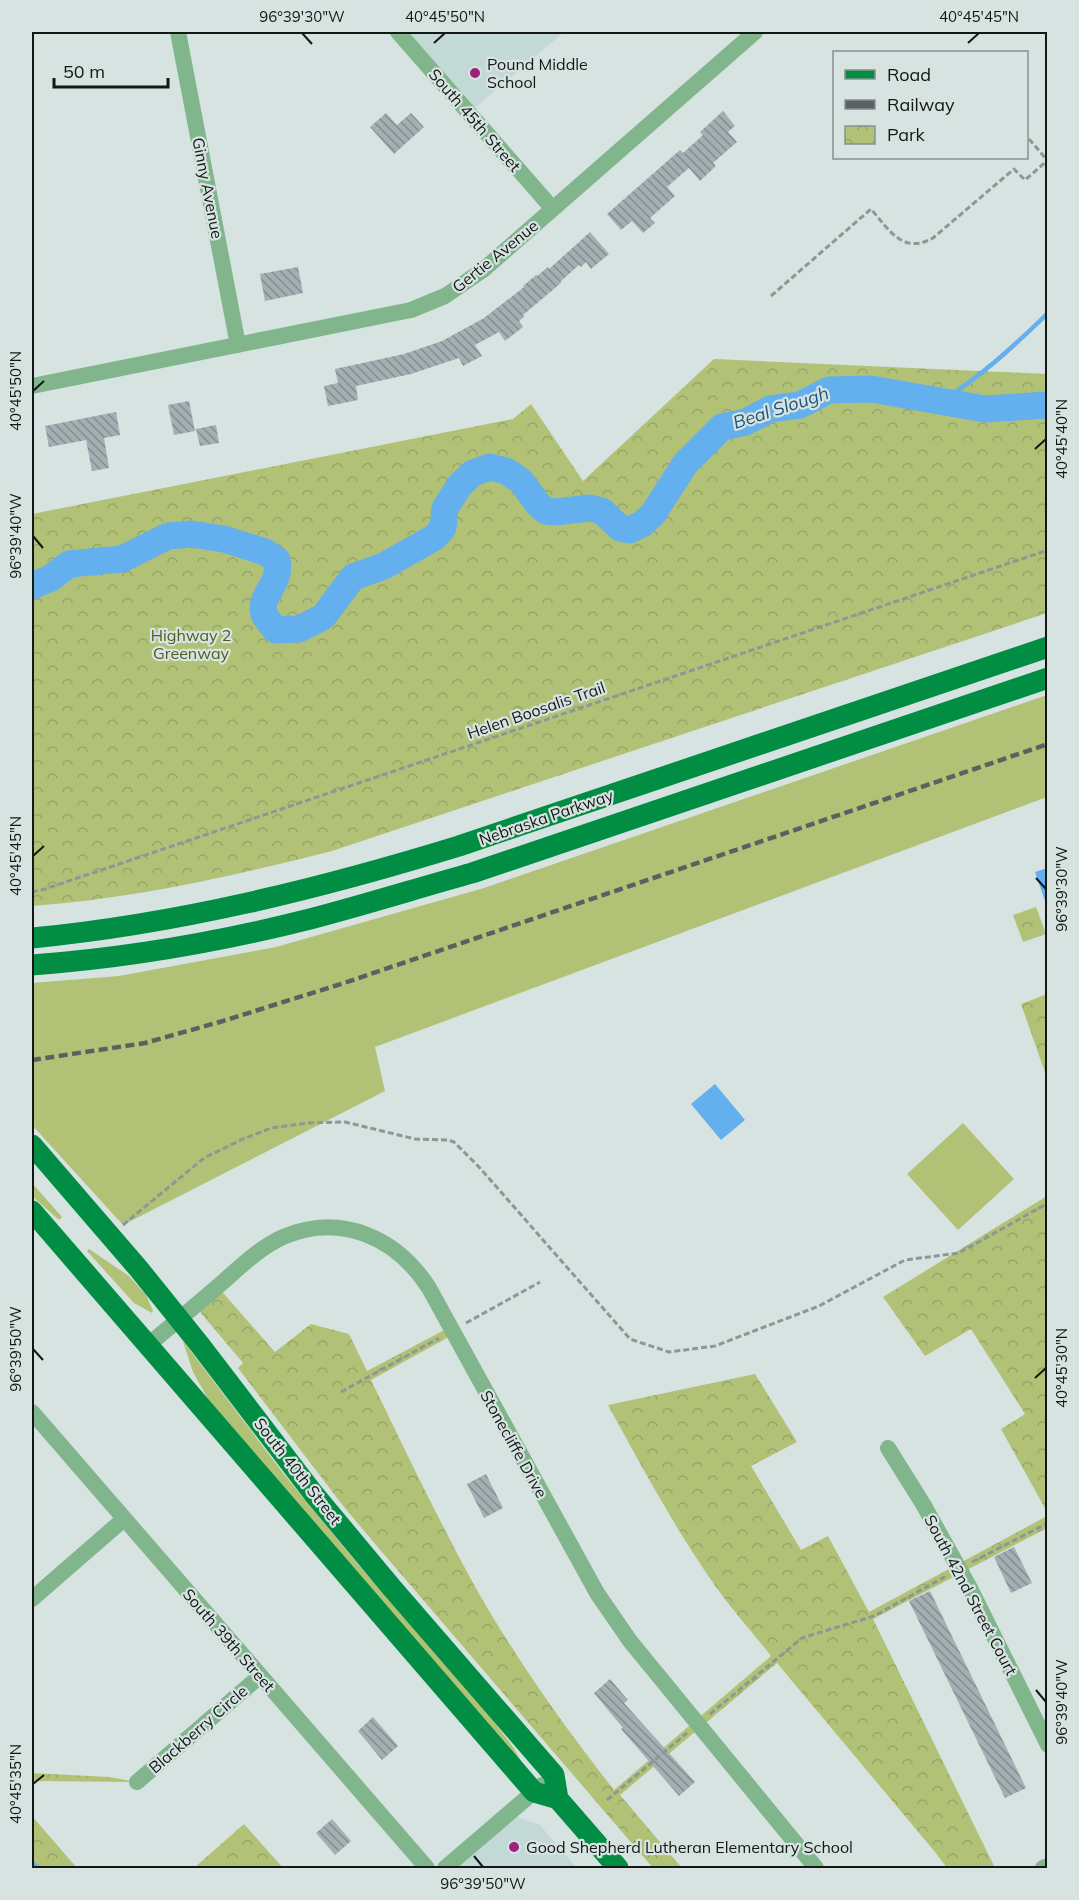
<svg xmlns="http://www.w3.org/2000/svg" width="1079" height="1900" font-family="Mulish,sans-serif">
  <defs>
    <pattern id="park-crowns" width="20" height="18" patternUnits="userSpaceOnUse" patternTransform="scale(1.5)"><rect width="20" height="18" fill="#b1c277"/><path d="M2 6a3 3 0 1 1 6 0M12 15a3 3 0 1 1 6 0" fill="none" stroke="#97a666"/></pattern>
    <pattern id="building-back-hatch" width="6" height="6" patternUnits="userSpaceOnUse" patternTransform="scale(1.5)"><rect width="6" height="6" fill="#a3afb2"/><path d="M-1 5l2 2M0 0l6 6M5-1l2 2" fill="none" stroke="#848d90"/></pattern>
  </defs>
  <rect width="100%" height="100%" fill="#d6e3e1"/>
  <path fill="#c3d9d5" d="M398 32H564L469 113Z
    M509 1814 540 1825 577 1868H445Z"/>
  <path fill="#b1c277" d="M1047 695V797L375 1047 385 1091 123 1225 32 1125V983L119 976 276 947 484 888Z
    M963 1123 1014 1179 958 1230 907 1174Z
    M32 1183 62 1217 59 1220 32 1196Z
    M89 1249 129 1276 146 1295 153 1311 152 1313 134 1303 87 1251Z
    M183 1341 283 1473 356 1562 492 1719 513 1747 525 1768 208 1399 193 1372Z"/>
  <path fill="url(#park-crowns)" d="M714 359 1047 374V613L332 851C234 876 133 899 32 906V514L513 419 531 404 583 481Z
    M1036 907 1046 934 1023 942 1013 915Z
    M1047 994V1078L1021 1004Z
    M1047 1196V1512L1001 1429 1025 1414 971 1329 925 1356 883 1297Z
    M217 1286 275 1352 311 1324 349 1334 367 1371 450 1327 454 1334 371 1380C404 1448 437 1517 473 1583 514 1656 562 1724 614 1790L771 1656C753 1633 733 1611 716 1587 675 1529 642 1467 608 1405L755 1374 797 1442 751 1466 801 1550 828 1536 869 1612 1047 1516V1528L873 1619 995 1868H947L935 1852 777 1663 620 1795 682 1868H653L382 1552 344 1507 238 1368 243 1363 195 1306Z
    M32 1773 109 1777 137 1782 32 1781Z
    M32 1816 77 1868H32Z
    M244 1824 283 1868H194Z"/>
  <path fill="#64afee" d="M1047 868H1048L1047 907 1035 872Z
    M715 1084 745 1120 721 1140 691 1104Z"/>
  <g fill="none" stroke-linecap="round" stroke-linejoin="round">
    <path stroke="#64afee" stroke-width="4.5" d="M941 401C981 377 1015 345 1048 313
      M32 1863 39 1868"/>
    <path stroke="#64afee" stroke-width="27" d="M32 586 51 578 69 564 122 559 168 536 191 534 224 539 265 552 277 560C282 584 258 596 264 614 266 619 272 625 276 630L299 629 323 617 353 577 384 566 435 537 443 528 445 508 460 485 473 473 490 467 506 471 521 481 538 504 546 511 555 512 590 508 602 511 620 528 630 530 642 524 653 514 685 464 722 427 746 422 770 409 800 405 829 390 871 389 985 409 1048 405"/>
  </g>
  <path fill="url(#building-back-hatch)" d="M723 111 735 126 728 132 737 142 713 163 716 166 700 181 689 168 667 187 675 196 650 218 655 223 643 233 632 221 621 230 607 214 680 150 683 153 703 135 700 132Z
    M386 113 397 125 411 113 424 127 394 154 370 127Z
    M590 232 609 254 591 269 586 262 581 267 579 265 560 282 561 283 523 315 524 317 519 321 523 327 505 341 499 332 475 345 482 356 463 366 459 358 411 374 356 386 358 400 328 406 324 386 338 383 335 369 404 354 442 341 484 318 524 287 523 286 536 275 537 276 548 267 549 269Z
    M298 267 303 293 265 301 260 274Z
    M189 401 195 431 174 435 168 405Z
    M116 412 120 435 104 438 109 468 92 471 86 440 49 447 45 426Z
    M216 425 219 443 200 446 196 429Z
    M486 1474 503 1508 484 1518 467 1484Z
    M1014 1547 1032 1583 1011 1593 994 1557Z
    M930 1591 1026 1788 1005 1798 909 1601Z
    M610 1679 628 1700 624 1703 695 1782 679 1796 621 1729 623 1728 594 1693Z
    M373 1717 398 1746 382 1760 358 1731Z
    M332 1819 351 1841 335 1855 316 1833Z"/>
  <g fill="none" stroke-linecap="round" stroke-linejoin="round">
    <path stroke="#8d9795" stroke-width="3" stroke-dasharray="6 3" stroke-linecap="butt" d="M1029 139 1048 161
      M771 296 871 209C889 230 903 255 933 238L1014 169 1025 180 1048 160
      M32 892 45 889 1048 550
      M123 1225 204 1158 243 1139 271 1128 308 1123 345 1122 415 1139 448 1140 454 1142 479 1167 630 1339 669 1352 715 1346 819 1306 905 1260 959 1253 1048 1203
      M466 1323 540 1282
      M341 1392 439 1338
      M972 1562 1048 1523
      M710 1714 802 1638 874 1616 948 1575
      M607 1800 687 1733"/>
    <path stroke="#81b58c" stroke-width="16" d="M178 32 238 345
      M398 32 552 208
      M32 386 411 310 445 296 483 270 755 32
      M147 1346C173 1324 199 1303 224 1281 242 1265 261 1247 283 1237 341 1212 397 1238 429 1288L597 1593 630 1641 816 1868
      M32 1412 427 1868
      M888 1448 923 1504 971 1590 1048 1745
      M32 1599 124 1519
      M137 1782 260 1676
      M445 1868 542 1785
      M1043 1868 1048 1866"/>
    <path stroke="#018d43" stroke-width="21" d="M32 938C177 924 319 889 459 846L1048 647
      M32 965C125 958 219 942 310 919 364 905 418 888 472 873L1048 678
      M32 1145 138 1268 200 1345 313 1493 392 1588 554 1775 558 1799 618 1868
      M32 1211 534 1792 558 1799"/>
    <path stroke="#5a6160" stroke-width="4.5" stroke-dasharray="9 4.5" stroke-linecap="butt" d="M32 1060 145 1043 223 1021 344 983 1048 744"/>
  </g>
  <path fill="none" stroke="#131716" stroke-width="2" d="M302 33 312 44M434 43 445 33M968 43 979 33M33 391 44 381M1035 449 1046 439M33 536 43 548M33 856 44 846M1036 878 1046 889M33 1349 43 1360M1035 1378 1046 1368M1036 1690 1046 1702M33 1784 44 1775M474 1856 483 1867"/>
  <g fill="#9c237c" stroke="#d6e3e1" stroke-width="2">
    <circle cx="475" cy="73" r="6"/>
    <circle cx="514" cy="1847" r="6"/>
  </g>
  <g text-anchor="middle" stroke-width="4.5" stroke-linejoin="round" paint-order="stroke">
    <g font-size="16" fill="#131716" stroke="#d6e3e1" text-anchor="start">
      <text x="487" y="70">Pound Middle<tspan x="487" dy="18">School</tspan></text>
      <text x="526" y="1853">Good Shepherd Lutheran Elementary School</text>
    </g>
    <g font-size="16" fill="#131716" stroke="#d6e3e1">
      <text transform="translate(475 120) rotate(49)" y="6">South 45th Street</text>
      <text transform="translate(208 188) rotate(79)" y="6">Ginny Avenue</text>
      <text transform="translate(495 256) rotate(-39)" y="6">Gertie Avenue</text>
      <text transform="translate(536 710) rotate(-19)" y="6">Helen Boosalis Trail</text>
      <text transform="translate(546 817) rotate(-19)" y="6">Nebraska Parkway</text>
      <text transform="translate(514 1444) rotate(61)" y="6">Stonecliffe Drive</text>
      <text transform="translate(298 1471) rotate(52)" y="6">South 40th Street</text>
      <text transform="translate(971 1595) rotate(62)" y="6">South 42nd Street Court</text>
      <text transform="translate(229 1640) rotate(49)" y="6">South 39th Street</text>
      <text transform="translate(198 1729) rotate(-41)" y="6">Blackberry Circle</text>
    </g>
    <g font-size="16" fill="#515d1c" stroke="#d6e3e1">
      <text x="191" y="641">Highway 2<tspan x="191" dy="18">Greenway</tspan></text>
    </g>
    <g font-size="18" font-style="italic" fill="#1d537d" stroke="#d6e3e1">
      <text transform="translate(781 408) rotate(-18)" y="6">Beal Slough</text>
    </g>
  </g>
  <rect width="1079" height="1900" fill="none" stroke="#d6e3e1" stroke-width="66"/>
  <rect x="833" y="51" width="195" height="108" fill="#d6e3e1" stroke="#889190" stroke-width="1.5"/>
  <rect x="845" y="70" width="30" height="9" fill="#018d43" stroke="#889190" stroke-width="1.5"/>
  <text x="887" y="81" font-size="18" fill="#131716">Road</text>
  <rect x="845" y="100" width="30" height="9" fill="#5a6160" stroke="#889190" stroke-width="1.5"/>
  <text x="887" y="111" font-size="18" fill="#131716">Railway</text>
  <rect x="845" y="126" width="30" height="18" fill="url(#park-crowns)" stroke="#889190" stroke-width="1.5"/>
  <text x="887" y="141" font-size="18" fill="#131716">Park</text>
  <path d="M54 78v9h114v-9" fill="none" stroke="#131716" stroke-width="3"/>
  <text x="63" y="78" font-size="18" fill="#131716" stroke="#d6e3e1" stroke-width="4.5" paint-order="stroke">50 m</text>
  <rect x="33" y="33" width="1013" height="1834" fill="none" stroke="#131716" stroke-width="2"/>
  <g font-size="15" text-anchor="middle" fill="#131716">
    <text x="302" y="22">96°39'30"W</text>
    <text x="445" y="22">40°45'50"N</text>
    <text x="979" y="22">40°45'45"N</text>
    <text transform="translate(16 391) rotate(-90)" y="5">40°45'50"N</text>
    <text transform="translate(1062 439) rotate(-90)" y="5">40°45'40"N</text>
    <text transform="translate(16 536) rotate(-90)" y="5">96°39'40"W</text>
    <text transform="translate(16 856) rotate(-90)" y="5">40°45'45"N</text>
    <text transform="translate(1062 889) rotate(-90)" y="5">96°39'30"W</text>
    <text transform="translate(16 1349) rotate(-90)" y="5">96°39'50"W</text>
    <text transform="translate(1062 1368) rotate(-90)" y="5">40°45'30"N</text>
    <text transform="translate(1062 1702) rotate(-90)" y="5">96°39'40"W</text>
    <text transform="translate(16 1784) rotate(-90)" y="5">40°45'35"N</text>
    <text x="483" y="1889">96°39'50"W</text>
  </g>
</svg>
